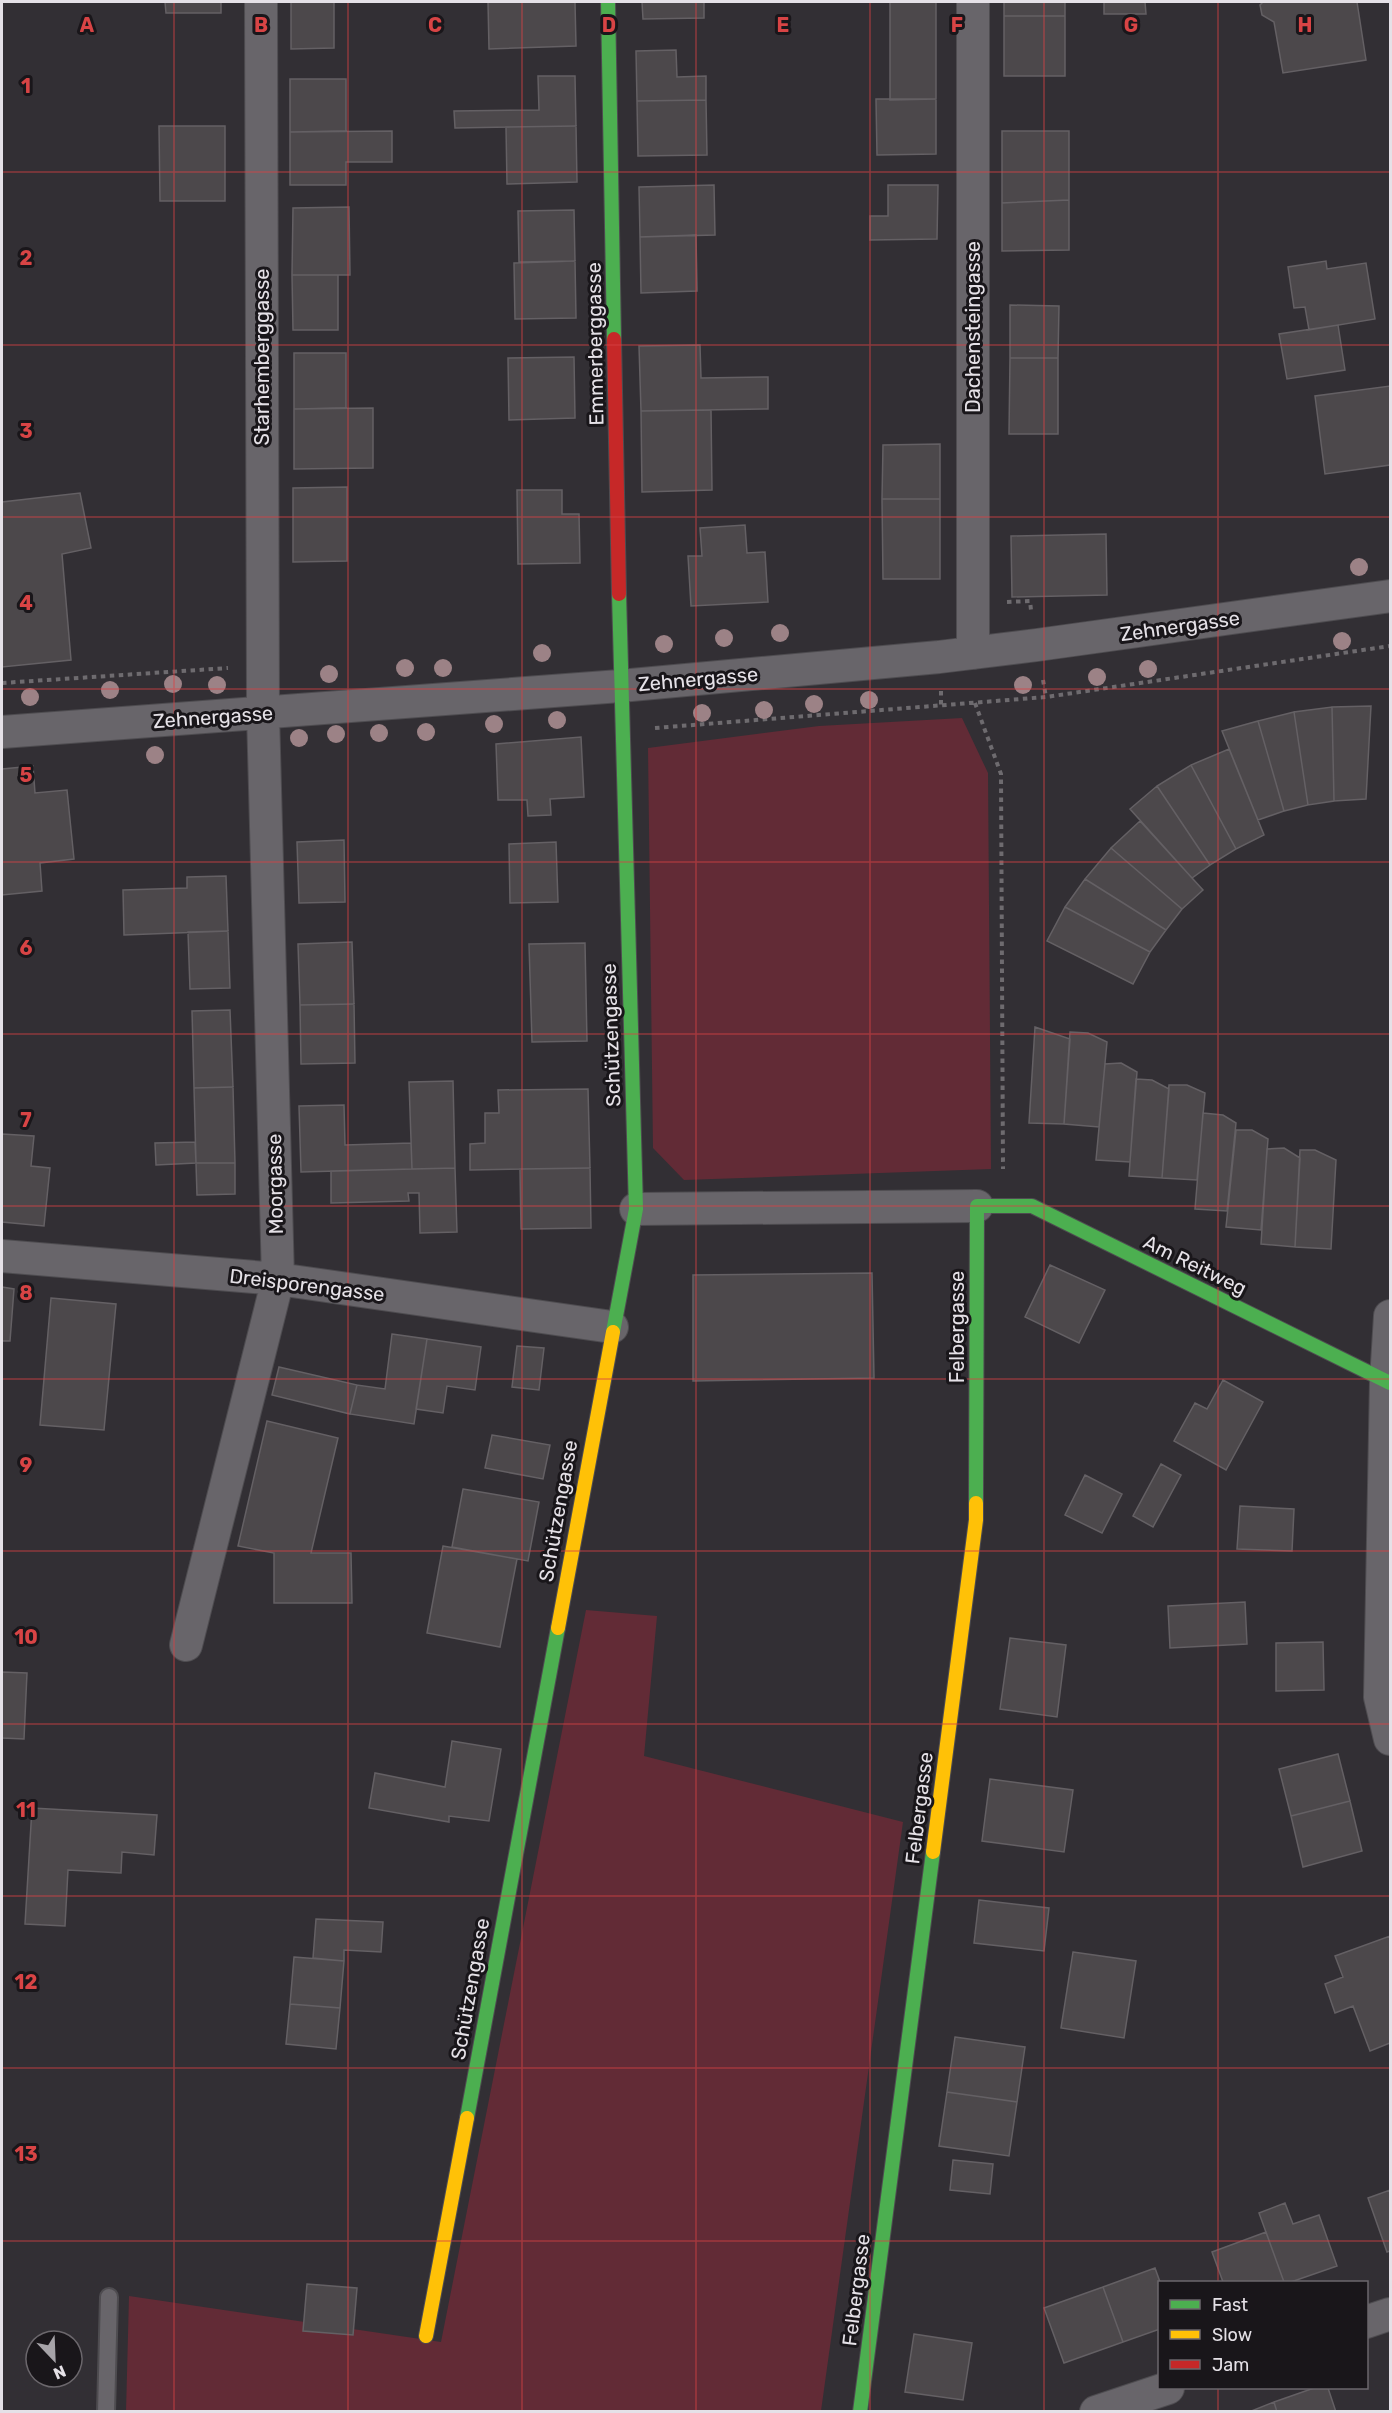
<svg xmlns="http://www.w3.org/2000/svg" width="1392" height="2413" font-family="Rubik,sans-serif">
  <rect width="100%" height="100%" fill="#322f34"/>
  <path fill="#622b36" d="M962 718 988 773 991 1169 684 1180 653 1148 648 748 819 726Z
    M586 1610 657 1616 644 1756 903 1822 821 2411 126 2412 129 2296 441 2342Z"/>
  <path fill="#4c484b" stroke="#646064" stroke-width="1.5" d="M165 2H221V13H166Z
    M291 2H334V48L291 49Z
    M488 2H575L576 46 489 49Z
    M642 2H704V18L643 19Z
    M890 2H936V99L890 100Z
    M1004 2H1065V16H1004Z
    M1104 2H1145L1146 14H1104Z
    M1263 2H1357L1366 60 1283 73 1274 22 1262 15 1260 5Z
    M1004 16H1065V76H1004Z
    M676 50 677 77 706 76V100L637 101 636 51Z
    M538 76H575L576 126 455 128 454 111 539 110Z
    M290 79H346V131L290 132Z
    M876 99H936V154L877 155Z
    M706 100 707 155 638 156 637 101Z
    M159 126H225V201H160Z
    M576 126 577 182 507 184 506 127Z
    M392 131V162H346V185H290V132Z
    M1002 131H1069V200L1002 203Z
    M714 185 715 235 640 237 639 187Z
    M888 185H938L937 239 870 240V216H888Z
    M1069 200V250L1002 251V203Z
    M349 207 350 275H292L293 208Z
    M574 210 575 261 519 262 518 211Z
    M696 235 697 291 641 293 640 237Z
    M575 261 576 318 515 319 514 263Z
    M1326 261 1327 269 1366 263 1375 319 1309 330 1305 307 1294 308 1288 267Z
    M292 275H338V330H293Z
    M1010 305 1059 306 1058 358H1010Z
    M1338 325 1345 370 1287 379 1279 334Z
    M700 345 701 378 768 377V409L641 411 639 346Z
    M294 353H346V408L294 409Z
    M574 357 575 418 509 420 508 358Z
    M1010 358H1058V434H1009Z
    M1390 386V465L1325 474 1315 396Z
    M373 408V468L294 469V409Z
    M711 410 712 490 642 492 641 411Z
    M940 444V499H882L883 445Z
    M347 487V561L293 562V488Z
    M517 490H562V514H579L580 563 518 564Z
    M80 493 91 548 62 554 71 660 2 667V502Z
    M882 499H940V579H883Z
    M745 525 747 553 765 552 768 602 691 606 688 556H702L700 528Z
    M1106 534 1107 595 1012 597 1011 536Z
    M1371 706 1366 799 1334 801 1332 707Z
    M1332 707 1334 801 1308 805 1294 712Z
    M1294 712 1308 805 1284 811 1258 721Z
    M1258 721 1284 811 1258 820 1222 731Z
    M581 737 584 797 550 799 551 815 528 816 527 800H498L496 744Z
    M1229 749 1264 835 1236 849 1191 765Z
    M1191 765 1236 849 1210 865 1157 786Z
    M33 766 35 793 67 790 74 859 40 863 42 891 2 895V769Z
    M1157 786 1210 865 1192 878 1130 809Z
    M1140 821 1203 890 1182 909 1111 848Z
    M344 840 345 902 299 903 297 842Z
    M556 842 558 902 510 903 509 844Z
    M1111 848 1182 909 1166 930 1085 879Z
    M226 876 228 931 124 935 123 890 187 888V877Z
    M1085 879 1166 930 1150 952 1065 907Z
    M1065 907 1150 952 1133 984 1047 941Z
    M228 931 230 988 190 989 188 932Z
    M352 942 354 1004 300 1005 298 944Z
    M585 943 587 1041 532 1042 529 944Z
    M354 1004 355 1063 301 1064 300 1005Z
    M230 1010 233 1087 194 1088 192 1011Z
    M1035 1027 1070 1039 1064 1124 1029 1123Z
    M1070 1032 1088 1033 1107 1042 1099 1127 1064 1124Z
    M1121 1063 1137 1072 1130 1162 1096 1160 1105 1064Z
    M1136 1079 1152 1080 1169 1089 1162 1178 1129 1176Z
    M453 1081 455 1168 412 1169 409 1082Z
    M1169 1085H1187L1205 1093 1197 1180 1162 1178Z
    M233 1087 235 1163H196L194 1088Z
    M588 1089 590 1168 470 1170V1144L485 1143V1113H499L498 1090Z
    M344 1105 345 1145 411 1143 412 1169 301 1172 299 1106Z
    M1203 1113 1223 1115 1236 1123 1227 1211 1195 1209Z
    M1236 1130H1252L1268 1139 1261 1230 1226 1227Z
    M2 1134 34 1136 31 1166 50 1168 44 1226 2 1222Z
    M195 1142 196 1163 156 1165 155 1143Z
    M1284 1148 1300 1158 1295 1247 1261 1244 1267 1149Z
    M1300 1150H1315L1336 1160 1331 1249 1295 1247Z
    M196 1163H235V1194L197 1195Z
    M455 1168 457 1232 420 1233 419 1193H408L409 1201 331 1203V1171Z
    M590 1168 591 1228 521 1229 520 1169Z
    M1050 1265 1105 1290 1079 1343 1025 1317Z
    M872 1273 874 1378 693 1381V1275Z
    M2 1287 14 1289 10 1341H2Z
    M51 1298 116 1304 104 1430 40 1425Z
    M392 1334 427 1339 414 1424 350 1414 357 1385 385 1389Z
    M427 1339 481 1347 475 1390 447 1386 443 1413 416 1409Z
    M517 1346 544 1348 539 1390 512 1387Z
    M279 1367 357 1385 350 1414 272 1395Z
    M1223 1380 1263 1402 1226 1470 1174 1441 1195 1403 1207 1409Z
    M267 1421 338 1438 311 1553H351L352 1603H274V1553L238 1546Z
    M492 1435 550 1445 543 1479 485 1468Z
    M1161 1464 1181 1475 1153 1527 1133 1516Z
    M1085 1475 1122 1494 1102 1533 1065 1515Z
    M463 1489 539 1502 528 1561 452 1547Z
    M1240 1506 1294 1509 1292 1551 1237 1549Z
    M443 1546 517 1559 500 1647 427 1633Z
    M1245 1602 1247 1644 1170 1648 1168 1606Z
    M1010 1638 1066 1645 1057 1717 1000 1709Z
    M1323 1642 1324 1690 1276 1691V1643Z
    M2 1672 27 1673 24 1739 2 1738Z
    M452 1741 501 1749 489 1821 449 1816V1822L369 1808 375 1773 445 1787Z
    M1338 1754 1350 1801 1291 1816 1279 1769Z
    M990 1779 1073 1790 1064 1852 982 1841Z
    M1350 1801 1362 1851 1303 1867 1291 1816Z
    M32 1808 157 1815 154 1855 122 1852 121 1873 68 1870 65 1926 25 1924Z
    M979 1900 1049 1908 1044 1951 974 1943Z
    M316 1919 383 1922 381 1952 344 1950V1961L313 1958Z
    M1390 1936V2043L1370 2051 1353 2006 1335 2013 1325 1984 1343 1977 1335 1956Z
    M1073 1952 1136 1961 1124 2038 1061 2028Z
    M294 1957 344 1961 340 2008 290 2004Z
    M290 2004 340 2008 336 2049 286 2044Z
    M955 2037 1025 2047 1017 2102 947 2092Z
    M947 2092 1017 2102 1009 2156 939 2146Z
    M953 2160 993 2164 990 2194 950 2190Z
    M1390 2190V2251L1387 2252 1368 2198Z
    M1285 2203 1293 2224 1319 2215 1337 2266 1291 2282H1284L1259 2213Z
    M1266 2232 1284 2282H1223L1212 2252Z
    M1155 2268 1160 2282V2329L1123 2342 1103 2287Z
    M307 2284 357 2288 353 2335 303 2331Z
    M1103 2287 1123 2342 1064 2363 1044 2308Z
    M914 2334 972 2343 963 2400 905 2392Z
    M1314 2388H1328L1336 2412H1277L1274 2402Z
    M1274 2402 1277 2412H1249Z"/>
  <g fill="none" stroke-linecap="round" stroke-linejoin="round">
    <g stroke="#4e4c50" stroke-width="20">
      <path id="lane" d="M106 2412 109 2297"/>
    </g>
    <g stroke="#4e4c50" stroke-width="34">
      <path id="street" d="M973 2V653
        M2 732 620 686 939 657 1037 645 1390 596
        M636 1209 977 1206
        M2 1256 278 1279 612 1327
        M1390 1316 1386 1380 1380 1697 1390 1739
        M186 1645 278 1279 263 713 261 2
        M1366 2322 1390 2314
        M1096 2412 1168 2388"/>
    </g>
    <g stroke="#4e4c50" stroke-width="16">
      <path id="fast" d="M608 2 614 339
        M613 1332 636 1209 619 594
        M976 1503 977 1206H1032L1390 1383
        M467 2118 558 1628
        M860 2412 933 1852"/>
    </g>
    <g stroke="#4e4c50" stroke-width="16">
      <path id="slow" d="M558 1628 613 1332
        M933 1852 976 1520V1503
        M426 2336 467 2118"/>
    </g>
    <g stroke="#4e4c50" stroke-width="16">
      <path id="jam" d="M614 339 619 594"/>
    </g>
    <path stroke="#6e6b6f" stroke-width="4" stroke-dasharray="4.5 4.5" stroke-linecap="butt" d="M1007 602 1030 601 1031 610
      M1043 680 1046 697
      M2 683 228 668
      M941 691V705
      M975 703 1001 774 1003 1169
      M655 728 1046 697 1390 646"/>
    <use href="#lane" stroke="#68656a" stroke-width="16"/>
    <use href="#street" stroke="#68656a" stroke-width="32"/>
    <use href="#fast" stroke="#4caf50" stroke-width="14"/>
    <use href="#slow" stroke="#ffc107" stroke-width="14"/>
    <use href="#jam" stroke="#c62828" stroke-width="14"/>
  </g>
  <g fill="#9c8286">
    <circle cx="1359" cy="567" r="9"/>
    <circle cx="780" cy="633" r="9"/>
    <circle cx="724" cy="638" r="9"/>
    <circle cx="1342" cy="641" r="9"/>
    <circle cx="664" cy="644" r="9"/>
    <circle cx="542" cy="653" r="9"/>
    <circle cx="405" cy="668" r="9"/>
    <circle cx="443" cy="668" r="9"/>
    <circle cx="1148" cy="669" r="9"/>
    <circle cx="329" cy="674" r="9"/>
    <circle cx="1097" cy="677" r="9"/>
    <circle cx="173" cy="684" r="9"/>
    <circle cx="217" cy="685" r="9"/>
    <circle cx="1023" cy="685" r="9"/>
    <circle cx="110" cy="690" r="9"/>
    <circle cx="30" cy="697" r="9"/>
    <circle cx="869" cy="700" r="9"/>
    <circle cx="814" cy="704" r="9"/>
    <circle cx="764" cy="710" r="9"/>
    <circle cx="702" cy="713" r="9"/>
    <circle cx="557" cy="720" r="9"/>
    <circle cx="494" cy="724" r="9"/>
    <circle cx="426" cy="732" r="9"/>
    <circle cx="379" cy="733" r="9"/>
    <circle cx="336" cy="734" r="9"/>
    <circle cx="299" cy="738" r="9"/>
    <circle cx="155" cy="755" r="9"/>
  </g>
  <path fill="none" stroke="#d84445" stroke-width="1.5" stroke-opacity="0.55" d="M174 2V2412M348 2V2412M522 2V2412M696 2V2412M870 2V2412M1044 2V2412M1218 2V2282M2 172H1390M2 345H1390M2 517H1390M2 689H1390M2 862H1390M2 1034H1390M2 1206H1390M2 1379H1390M2 1551H1390M2 1724H1390M2 1896H1390M2 2068H1390M2 2241H1390M1218 2388V2412"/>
  <g text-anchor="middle" stroke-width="6" stroke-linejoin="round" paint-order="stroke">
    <g font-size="20" fill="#e5e1e7" stroke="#19161a">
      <text transform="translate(973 327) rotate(-90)" y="7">Dachensteingasse</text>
      <text transform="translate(595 344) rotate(-91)" y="7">Emmerberggasse</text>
      <text transform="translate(262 357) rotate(-90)" y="7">Starhemberggasse</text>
      <text transform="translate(1180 626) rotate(-8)" y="7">Zehnergasse</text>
      <text transform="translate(698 679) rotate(-5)" y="7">Zehnergasse</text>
      <text transform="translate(213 717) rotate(-4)" y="7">Zehnergasse</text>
      <text transform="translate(611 1035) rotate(-92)" y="7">Schützengasse</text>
      <text transform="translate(275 1184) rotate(-91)" y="7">Moorgasse</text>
      <text transform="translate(1195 1265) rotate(26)" y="7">Am Reitweg</text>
      <text transform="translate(307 1285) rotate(7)" y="7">Dreisporengasse</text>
      <text transform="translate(957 1327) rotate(-90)" y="7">Felbergasse</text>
      <text transform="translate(558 1511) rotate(-80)" y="7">Schützengasse</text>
      <text transform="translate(919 1808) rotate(-83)" y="7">Felbergasse</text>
      <text transform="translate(470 1989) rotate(-80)" y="7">Schützengasse</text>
      <text transform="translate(856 2290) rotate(-83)" y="7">Felbergasse</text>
    </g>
  </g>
  <g font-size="20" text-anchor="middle" font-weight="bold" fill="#d84445" stroke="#19161a" stroke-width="6" stroke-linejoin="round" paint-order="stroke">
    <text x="87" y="32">A</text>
    <text x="261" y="32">B</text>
    <text x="435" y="32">C</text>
    <text x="609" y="32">D</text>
    <text x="783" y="32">E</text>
    <text x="957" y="32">F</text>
    <text x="1131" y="32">G</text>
    <text x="1305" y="32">H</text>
    <text x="26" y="93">1</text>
    <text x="26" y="265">2</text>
    <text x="26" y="438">3</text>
    <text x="26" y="610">4</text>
    <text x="26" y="782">5</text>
    <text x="26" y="955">6</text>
    <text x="26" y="1127">7</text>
    <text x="26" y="1300">8</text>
    <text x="26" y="1472">9</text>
    <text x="26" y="1644">10</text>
    <text x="26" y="1817">11</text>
    <text x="26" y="1989">12</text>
    <text x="26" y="2161">13</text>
  </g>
  <rect width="1392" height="2413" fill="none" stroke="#e5e1e7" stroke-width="6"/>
  <rect x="1158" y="2281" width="210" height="108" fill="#19161a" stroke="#6b676c" stroke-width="1.5"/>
  <rect x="1170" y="2300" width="30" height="9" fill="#4caf50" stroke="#6b676c" stroke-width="1.5"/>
  <text x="1212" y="2311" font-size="18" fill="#e5e1e7">Fast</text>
  <rect x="1170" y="2330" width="30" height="9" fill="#ffc107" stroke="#6b676c" stroke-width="1.5"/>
  <text x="1212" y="2341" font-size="18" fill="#e5e1e7">Slow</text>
  <rect x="1170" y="2360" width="30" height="9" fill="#c62828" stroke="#6b676c" stroke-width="1.5"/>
  <text x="1212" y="2371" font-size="18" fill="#e5e1e7">Jam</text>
  <g transform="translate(54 2359) rotate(157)"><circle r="28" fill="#19161a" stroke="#6b676c" stroke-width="1.5"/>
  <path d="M0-4.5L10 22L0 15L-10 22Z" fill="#a6a3a8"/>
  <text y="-9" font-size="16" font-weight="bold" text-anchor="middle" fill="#e5e1e7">N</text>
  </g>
</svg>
